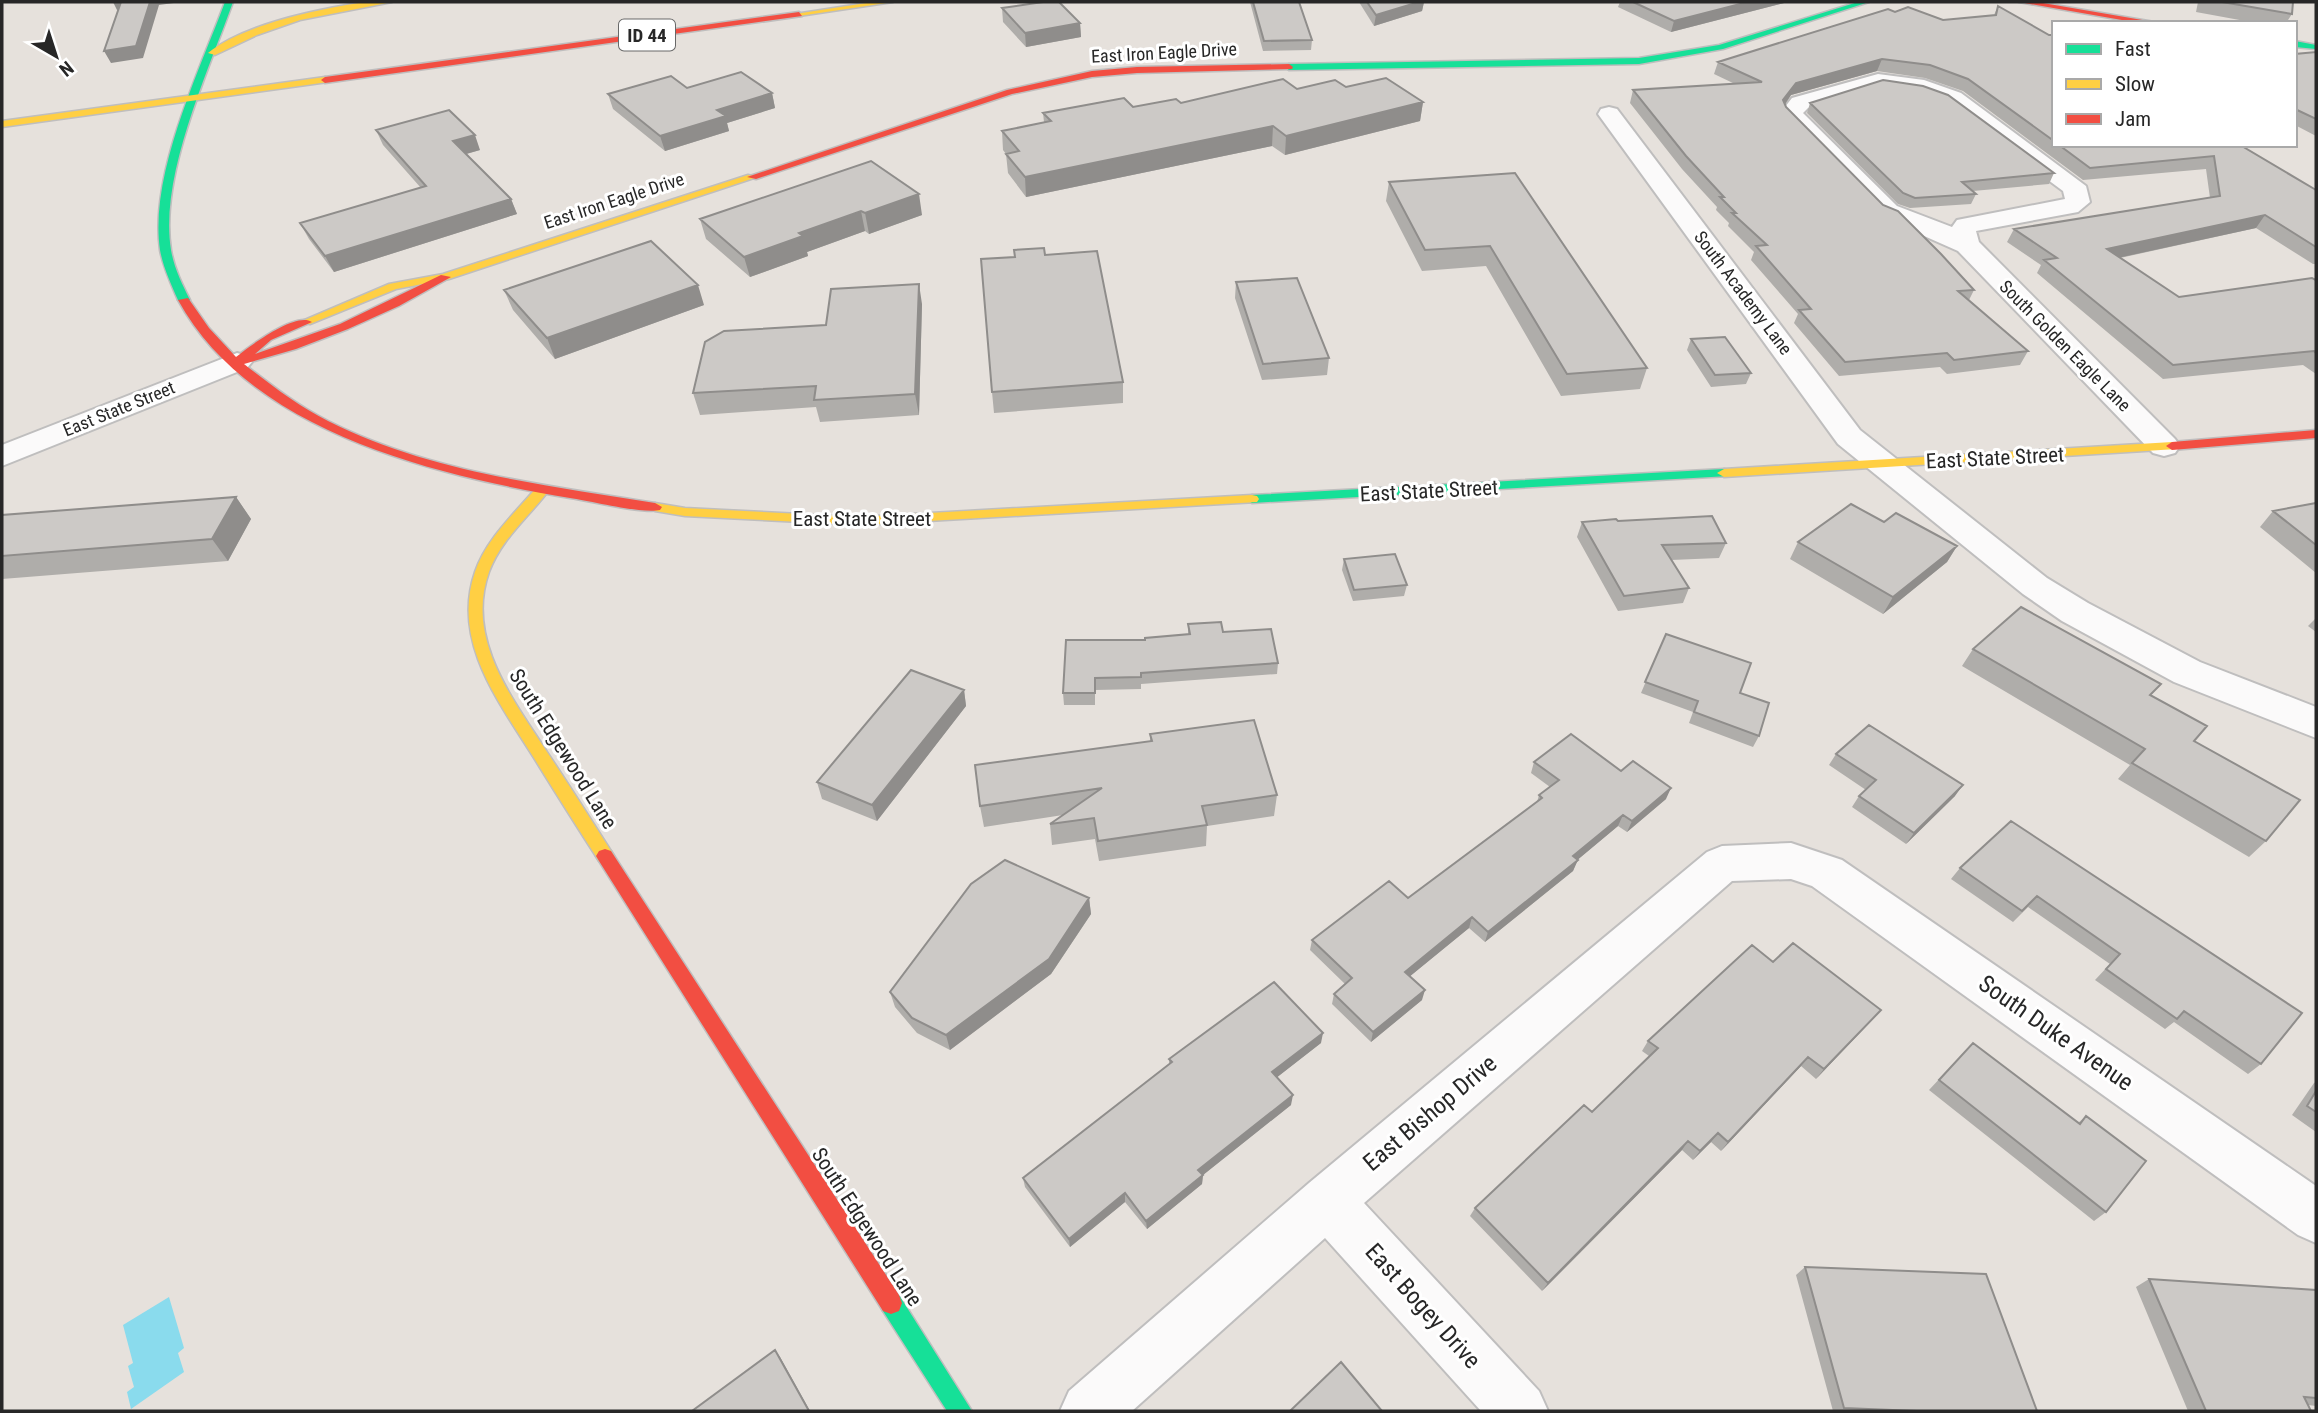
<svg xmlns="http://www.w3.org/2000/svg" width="2318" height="1413" font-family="'Roboto Condensed',sans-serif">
  <rect width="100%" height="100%" fill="#e6e1dc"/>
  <path fill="#8adbed" d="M169 1297 184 1348 178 1353 184 1372 131 1409 127 1392 134 1387 128 1366 133 1363 123 1325Z"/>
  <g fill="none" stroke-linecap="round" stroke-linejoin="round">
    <g stroke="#bfbebe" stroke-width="4">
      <path id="street" d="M1878 74 1924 80 1961 93 2086 186 2090 202 2078 212 1976 231 1979 242 2175 439 2180 446 2175 453 2164 456 2153 453 1958 251 1879 216 1783 118 1781 112 1792 98ZM1879 87 1919 93 1945 103 2063 191 2065 199 1957 220 1952 227 1897 206 1803 113 1808 108Z
        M1609 107 1617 109 1860 430 2047 578 2088 603 2200 662 2316 707V738L2174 682 2062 621 2023 594 1838 444 1598 114 1601 109Z
        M237 353 247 356 252 362 247 368 2 466V445Z
        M1791 843 1842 860 2316 1186V1243L2298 1235 1812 886 1791 879 1732 881 1364 1203 1539 1391 1548 1411H1481L1325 1238 1132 1411H1060L1069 1391 1309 1183 1707 852 1722 846Z"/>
    </g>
    <g stroke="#bfbebe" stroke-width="3">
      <path id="fast" d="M225 2H233C208 72 159 176 171 250 174 268 182 284 190 300L184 303 178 300C171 284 163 267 160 250 149 175 199 72 225 2Z
        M1858 2H1869L1723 49 1639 64 1289 70 1285 67 1289 64 1639 58 1719 45Z
        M2295 41 2316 45V49L2295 47Z
        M1724 469 1729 470V476L1252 503 1245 499 1252 495Z
        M891 1292 899 1295 972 1411H947L883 1311 880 1303 883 1295Z"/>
    </g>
    <g stroke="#bfbebe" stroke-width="3">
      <path id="slow" d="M365 2H392L300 20 257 35 215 55 208 53C245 24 319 9 365 2Z
        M873 2H893L799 16 795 14Z
        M325 77 328 78V82L2 127V121Z
        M748 175 757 177 449 279 396 289 310 324 300 322 389 284 443 274Z
        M2172 442 2177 443V449L1724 477 1717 473 1724 469Z
        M542 486 549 490C529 517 501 539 489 572 465 639 513 699 547 752 569 785 590 818 611 851L614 856 611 861 605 863 599 861C577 827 555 792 534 758 499 702 451 641 475 572 486 539 515 513 537 487Z
        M1252 495 1257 496 1259 499 1257 502 859 525 685 516 655 511 648 507 655 503 685 508 859 517Z"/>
    </g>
    <g stroke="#bfbebe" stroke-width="3">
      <path id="jam" d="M2019 2H2037L2160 23H2139Z
        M799 12 802 16 325 83 321 80 325 77Z
        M1289 64 1293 67 1292 69 1137 73 1092 77 1012 94 756 179 747 177 1007 90 1092 71 1137 67Z
        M441 275 451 277 399 306 348 329 296 349 244 364C271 385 298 406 328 421 429 472 545 485 655 503L662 507 660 510C642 514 591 501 570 498 435 475 250 432 178 300L188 298 209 328 236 357C250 346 296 311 312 322L271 340 255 354 340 324Z
        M2316 430V438L2172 450 2166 446 2172 442Z
        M605 849 611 851 899 1295 902 1303 899 1311 891 1314 883 1311 599 861 596 856 599 851Z"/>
    </g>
    <use href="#street" fill="#fbfafa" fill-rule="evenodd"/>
    <use href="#fast" fill="#16e098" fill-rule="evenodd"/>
    <use href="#slow" fill="#ffcf43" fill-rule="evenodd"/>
    <use href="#jam" fill="#f24e42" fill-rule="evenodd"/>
  </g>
  <path fill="#afadaa" d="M1250 2H1299L1312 40 1311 50 1263 51Z
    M1359 2H1424L1422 11 1374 26Z
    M1620 2H1788L1671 32 1618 7Z
    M2198 2H2293L2292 14 2286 23H2256L2196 12Z
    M1998 6 2049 35H2054V145H2240L2316 190V264H2313L2256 228 2120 258 2179 297 2316 280V374L2303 365 2163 379 2037 273 2041 265 2007 242 2014 229 2210 198 2206 169 2083 180 1963 91 1925 78 1877 71 1791 95 1785 105 1786 107 1883 205 1974 290 1969 300 2028 351 2020 365 1947 374 1940 367 1839 376 1794 323 1798 314 1751 260 1754 252 1728 226 1729 223 1716 210 1717 207 1682 169 1630 103 1633 90 1735 84 1714 74 1718 62 1895 12 1943 20 1994 15Z
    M1002 8 1080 23 1081 37 1026 47 1003 22Z
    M2316 52V136L2295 125V54Z
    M1346 87 1423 102 1420 121 1285 155 1272 146 1026 197 1008 173 1006 154 1003 150 1002 131 1044 122 1043 113 1181 103 1297 89Z
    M687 88 772 93 775 108 727 123 729 131 665 151 613 109 608 94Z
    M1810 103 2054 173 2049 184 1973 191 1976 194 1971 204 1910 208 1898 204 1807 113Z
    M376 130 480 150 466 154 511 199 517 214 334 272 309 239 300 223 421 188 383 145Z
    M871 161 922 215 869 234 865 231 807 252 808 256 750 277 706 239 700 219Z
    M1515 173 1647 368 1640 389 1561 396 1486 266 1422 271 1386 201 1389 182Z
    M1045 255 1123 382V403L994 413 992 392Z
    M1236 282 1329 358 1327 375 1262 380 1235 298Z
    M504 290 704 305 555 359 513 310Z
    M922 304 919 415 820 422 816 407 700 415 693 393 826 325Z
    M1691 339 1751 373 1746 384 1711 387 1687 350Z
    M236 497 251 519 228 561 2 579V515Z
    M2316 503V573L2260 527 2273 511Z
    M1618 521 1726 543 1719 558 1671 560 1689 588 1683 603 1618 611 1577 537 1582 522Z
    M1884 522 1957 546 1947 562 1883 614 1790 559 1798 542Z
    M1344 559 1407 585 1404 596 1353 601 1342 570Z
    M2316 618V632L2308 626Z
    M1188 624 1223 632 1278 663 1277 674 1141 684V689L1095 690V705H1064L1063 693 1145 640 1188 635Z
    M1666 634 1740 693 1759 736 1753 747 1689 723 1693 712 1641 693Z
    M1973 649 2161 684 2151 695 2194 741 2266 841 2249 857 2118 779 2130 765 1962 666Z
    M964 690 966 706 877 821 822 799 817 782Z
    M1150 734 1277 795 1274 816 1207 826 1206 846 1099 861 1095 839 1052 845 1050 824 1063 815 984 827 980 806 1150 741Z
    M1836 754 1955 796 1906 844 1852 807 1859 796 1866 790 1829 765Z
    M1534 762 1621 771 1666 799 1627 832 1618 826 1577 860 1573 871 1485 942 1469 928 1410 976 1422 1000 1371 1042 1332 1004 1334 994 1345 984 1310 950 1312 940 1408 898 1537 802 1539 795 1550 787 1531 773Z
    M2011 821 2261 1064 2248 1074 2174 1022 2165 1029 2095 980 2110 964 2028 907 2013 922 1951 879 1960 868Z
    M1089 898 1091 914 1051 974 950 1050 917 1033 895 1007 890 992Z
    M1773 962 1872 1020 1816 1079 1801 1066 1721 1151 1711 1142 1693 1160 1682 1150 1542 1291 1470 1216 1475 1208 1592 1112 1649 1056 1642 1051 1648 1041Z
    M1321 1043 1277 1077 1291 1105 1203 1175 1202 1184 1147 1229 1125 1202 1070 1247 1025 1187 1023 1178 1169 1065V1059Z
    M1973 1043 2078 1123 2086 1116 2106 1212 2094 1221 1929 1090Z
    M2316 1082V1132L2292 1115 2314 1083Z
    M1805 1267 2037 1411H1833L1796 1275Z
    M2149 1279 2316 1291V1406L2308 1405 2311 1411H2188L2136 1287Z"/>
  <path fill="#8f8d8b" d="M113 2H126L129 8 117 10Z
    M150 2H181L159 5 143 58 111 63 104 51Z
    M1419 2H1424L1422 11 1374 26 1376 15Z
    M1748 2H1788L1671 32 1674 21Z
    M1080 23 1081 37 1026 47 1025 33Z
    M1882 59 1877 71 1791 95 1779 113 1783 100 1796 83Z
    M772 93 775 108 727 123 729 131 665 151 660 136 717 110Z
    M1423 102 1420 121 1285 155 1286 136Z
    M1273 126 1272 146 1026 197 1025 177Z
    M475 135 480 150 459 156 453 141Z
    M919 194 922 215 869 234 865 213Z
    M511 199 517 214 334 272 325 256Z
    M861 211 865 231 807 252 808 256 750 277 744 257 799 233Z
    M2265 215 2256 228 2099 262 2107 249Z
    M919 284 922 304 919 415 915 394Z
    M698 285 704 305 555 359 547 338Z
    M236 497 251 519 228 561 212 539Z
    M1957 546 1947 562 1883 614 1893 597Z
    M964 690 966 706 877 821 872 805Z
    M1963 785 1955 796 1906 844 1914 833Z
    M1671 788 1666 799 1627 832 1632 821Z
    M1623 815 1618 826 1569 867 1573 856Z
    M1578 860 1573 871 1485 942 1488 932Z
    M1089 898 1091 914 1051 974 950 1050 946 1035Z
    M1472 917 1469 928 1403 982 1405 972Z
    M1425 990 1422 1000 1371 1042 1373 1032Z
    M1881 1010 1872 1020 1816 1079 1824 1069Z
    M1323 1033 1321 1043 1271 1082 1272 1072Z
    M1808 1057 1801 1066 1721 1151 1728 1142Z
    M1293 1095 1291 1105 1198 1179V1170Z
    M1718 1133 1711 1142 1693 1160 1700 1151Z
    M1688 1141 1682 1150 1542 1291 1548 1283Z
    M1203 1175 1202 1184 1147 1229 1146 1221Z
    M1125 1193V1202L1070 1247 1069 1239Z
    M775 1350 780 1357 810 1411H809Z"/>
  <path fill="#ccc9c6" stroke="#8f8d8b" stroke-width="2" d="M121 2H150L136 46 104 51Z
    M1043 2H1059L1080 23 1025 33 1002 8Z
    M1253 2H1299L1312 40 1264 41Z
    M1367 2H1419L1376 15Z
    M1633 2H1748L1674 21Z
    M2222 2H2293L2292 14Z
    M1998 6 2049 35H2054V141L1968 79 1930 65 1882 59 1796 83 1783 100 1786 107 1883 205 1898 211 1941 254 1974 290 1958 291 2028 351 1954 360 1947 353 1845 362 1799 310 1811 309 1756 246 1767 245 1732 213H1736L1720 197H1724L1686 156 1633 90 1762 82 1718 62 1888 9 1895 12 1908 7 1943 20 1996 15Z
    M2316 52V119L2295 109V54Z
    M741 72 772 93 717 110 726 116 660 136 608 94 671 76 687 88Z
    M1386 78 1423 102 1286 136 1273 126 1025 177 1006 154 1019 151 1002 131 1051 121 1043 113 1124 98 1133 107 1176 99 1181 103 1283 79 1297 89 1335 80 1346 87Z
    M1883 80 1923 86 1948 95 2054 173 1962 182 1976 194 1915 198 1903 193 1810 103Z
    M449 110 475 135 453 141 511 199 325 256 300 223 426 186 376 130Z
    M2059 145H2240L2316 190V247L2265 215 2107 249 2179 297 2312 278 2316 280V353L2314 351 2173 365 2044 260 2057 258 2014 229 2220 196 2214 156 2090 168Z
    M871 161 919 194 865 213 861 211 799 233 803 236 744 257 700 219Z
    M1515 173 1647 368 1567 374 1490 246 1425 250 1389 182Z
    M651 241 698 285 547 338 504 290Z
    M1044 248 1045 255 1097 251 1123 382 992 392 981 259 1015 257 1014 250Z
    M1297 278 1329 358 1263 364 1236 282Z
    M919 284 915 394 814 400 816 386 693 393 705 342 724 331 826 325 831 289Z
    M1725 337 1751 373 1715 375 1691 339Z
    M236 497 212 539 2 556V515Z
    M2316 503V545L2273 511Z
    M1851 504 1884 522 1896 513 1957 546 1893 597 1798 542Z
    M1712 516 1726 543 1662 545 1689 588 1624 596 1582 522 1616 519 1618 521Z
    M1395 554 1407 585 1354 590 1344 559Z
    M2021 607 2161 684 2150 695 2207 726 2194 741 2300 800 2266 841 2132 763 2145 749 1973 649Z
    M1221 622 1223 632 1271 629 1278 663 1141 673V677L1095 678V693H1063L1066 640H1145V638L1190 634 1188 624Z
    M1666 634 1751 663 1740 693 1769 703 1759 736 1694 712 1698 701 1645 682Z
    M911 670 964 690 872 805 817 782Z
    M1254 720 1277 795 1202 806 1207 825 1098 841 1094 818 1050 824 1102 788 980 806 975 765 1152 741 1150 734Z
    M1869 725 1963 785 1914 833 1859 796 1876 780 1836 754Z
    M1571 734 1621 771 1633 761 1671 788 1632 821 1623 815 1573 856 1578 860 1488 932 1472 917 1405 972 1425 990 1373 1032 1334 994 1352 978 1312 940 1389 881 1408 898 1542 798 1539 795 1559 780 1534 762Z
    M2011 821 2302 1013 2261 1064 2184 1011 2177 1019 2106 969 2120 954 2037 896 2022 911 1960 868Z
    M1005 860 1089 898 1049 959 946 1035 912 1018 890 992 971 884Z
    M1793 943 1881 1010 1824 1069 1808 1057 1728 1142 1718 1133 1700 1151 1688 1141 1548 1283 1475 1208 1584 1105 1592 1112 1658 1048 1648 1041 1752 945 1773 962Z
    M1274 982 1323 1033 1272 1072 1293 1095 1198 1170 1203 1175 1146 1221 1125 1193 1069 1239 1023 1178 1172 1062 1169 1059Z
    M1973 1043 2080 1124 2086 1116 2146 1161 2106 1212 1939 1080Z
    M2316 1091V1112L2307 1106Z
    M1805 1267 1986 1274 2037 1411H1917L1844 1408Z
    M2149 1279 2316 1290V1398L2304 1397 2311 1411H2206Z
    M775 1350 809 1411H692Z
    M1341 1362 1382 1411H1290Z"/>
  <g text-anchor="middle" stroke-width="6" stroke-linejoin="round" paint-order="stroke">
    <g font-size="18" fill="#272727" stroke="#fff">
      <text transform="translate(1164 53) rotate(-3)" y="6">East Iron Eagle Drive</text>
      <text transform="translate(614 201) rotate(-18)" y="6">East Iron Eagle Drive</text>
      <text transform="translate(1743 293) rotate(53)" y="6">South Academy Lane</text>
      <text transform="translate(2065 346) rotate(45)" y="6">South Golden Eagle Lane</text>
      <text transform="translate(119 409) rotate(-22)" y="6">East State Street</text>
    </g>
    <rect fill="#fff" stroke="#686868" stroke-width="2" x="619" y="19.5" width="56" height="31" rx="5"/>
    <g font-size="19" font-weight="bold" fill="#272727">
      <text x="647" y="42">ID 44</text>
    </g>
    <g font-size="21" fill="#272727" stroke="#fff">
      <text transform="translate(1995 458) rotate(-3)" y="7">East State Street</text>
      <text transform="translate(1429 491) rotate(-3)" y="7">East State Street</text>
      <text x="862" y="526">East State Street</text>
      <text transform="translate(563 749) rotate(58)" y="7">South Edgewood Lane</text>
      <text transform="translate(867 1227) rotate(57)" y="7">South Edgewood Lane</text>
    </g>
    <g font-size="24" fill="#272727" stroke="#fff">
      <text transform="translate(2056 1033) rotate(35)" y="8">South Duke Avenue</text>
      <text transform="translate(1430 1113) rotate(-40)" y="8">East Bishop Drive</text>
      <text transform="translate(1423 1306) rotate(48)" y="8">East Bogey Drive</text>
    </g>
  </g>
  <rect width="2318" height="1413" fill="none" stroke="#272727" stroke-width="7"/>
  <rect x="2052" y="21" width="245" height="126" fill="#ffffff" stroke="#a9a9a9" stroke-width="2"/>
  <rect x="2066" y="44" width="35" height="10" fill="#16e098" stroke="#a9a9a9" stroke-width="2"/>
  <text x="2115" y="56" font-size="21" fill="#272727">Fast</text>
  <rect x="2066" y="79" width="35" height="10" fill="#ffcf43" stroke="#a9a9a9" stroke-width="2"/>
  <text x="2115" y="91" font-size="21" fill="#272727">Slow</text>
  <rect x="2066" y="114" width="35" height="10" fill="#f24e42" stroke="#a9a9a9" stroke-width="2"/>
  <text x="2115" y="126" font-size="21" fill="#272727">Jam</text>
  <g transform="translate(56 56) rotate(141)" stroke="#ffffff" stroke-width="5" paint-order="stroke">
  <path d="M0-5L12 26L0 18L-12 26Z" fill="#272727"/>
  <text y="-10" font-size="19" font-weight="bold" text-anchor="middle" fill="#272727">N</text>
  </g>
</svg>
